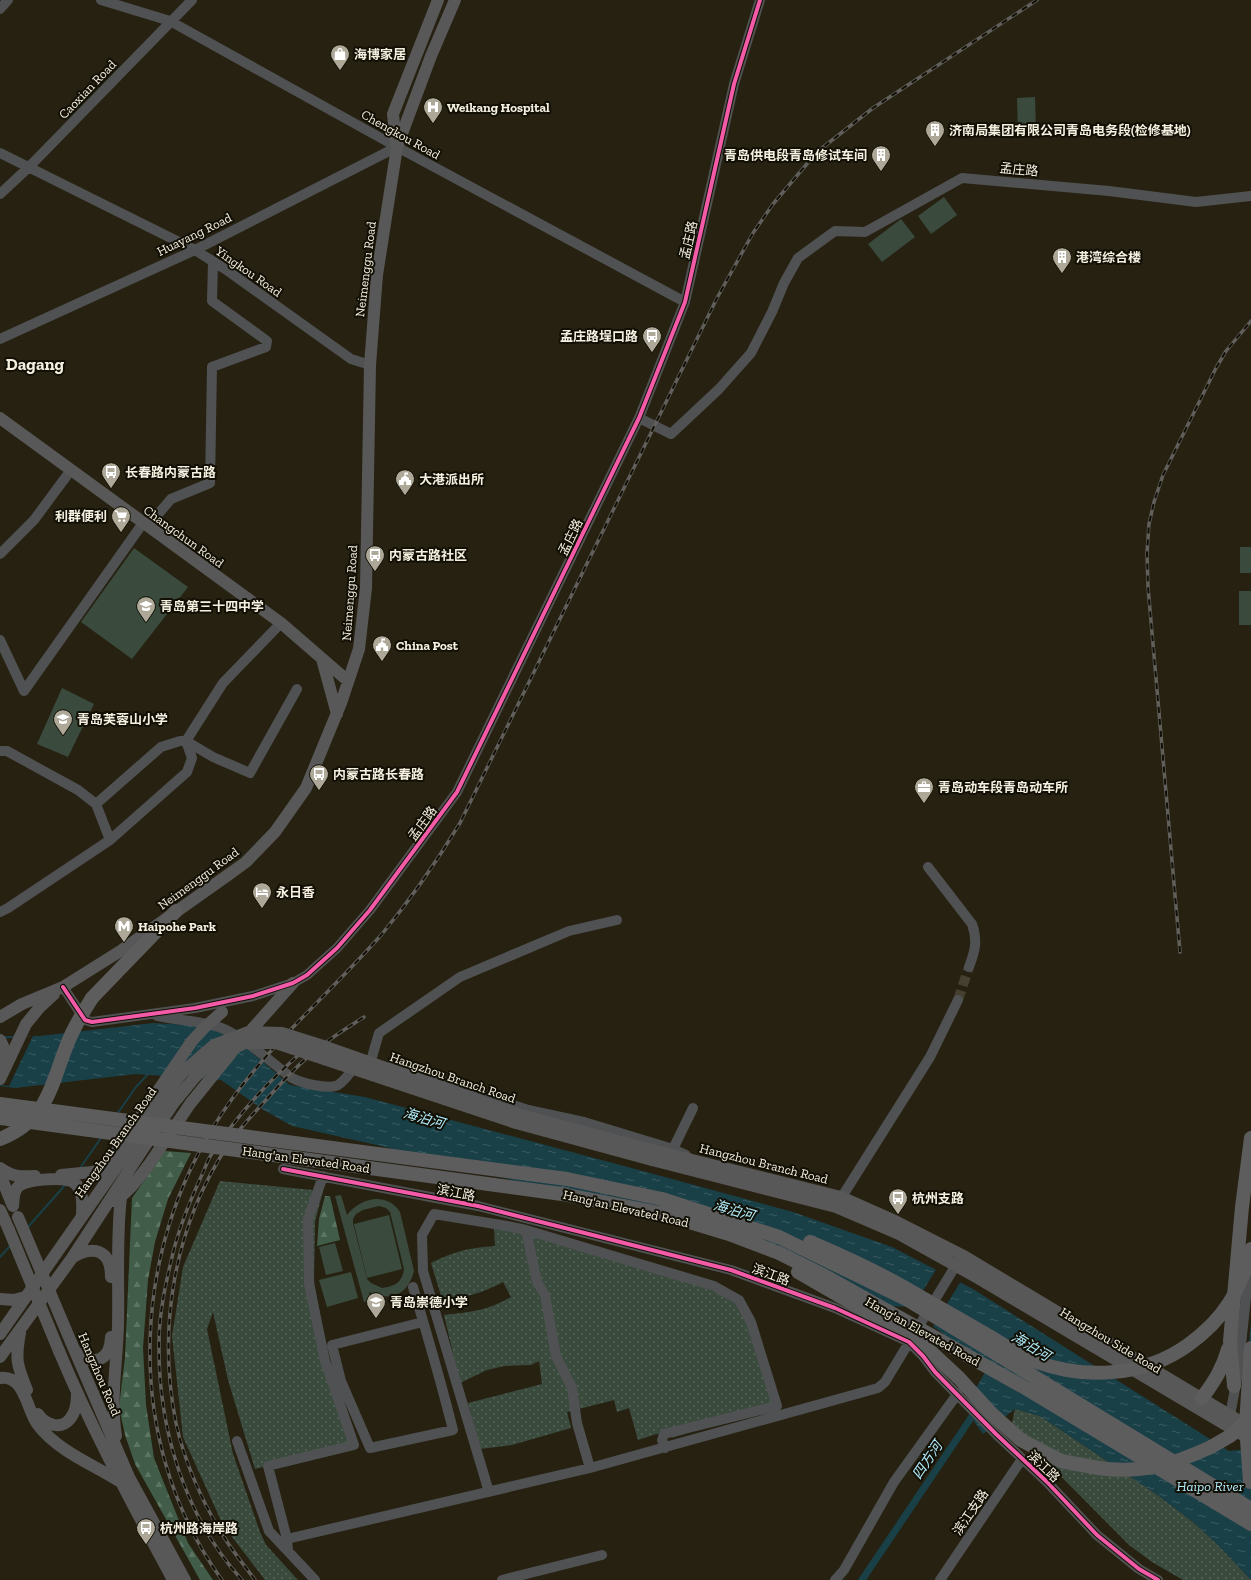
<svg xmlns="http://www.w3.org/2000/svg" width="1251" height="1580" font-family="'Zilla Slab','Noto Sans SC',serif">
  <defs>
    <pattern id="forest-firs" width="22" height="20" patternUnits="userSpaceOnUse"><rect width="22" height="20" fill="#415d49"/><path d="M5 1l3.5 6h-7zM16 11l3.5 6h-7z" fill="#5d7563"/></pattern>
    <pattern id="park-dots" width="8" height="8" patternUnits="userSpaceOnUse"><rect width="8" height="8" fill="#3a4b3e"/><path d="M2 2h.1M6 6h.1" fill="none" stroke="#57655a" stroke-width="1.8" stroke-linecap="round"/></pattern>
    <pattern id="water-ripples" width="26" height="14" patternUnits="userSpaceOnUse"><rect width="26" height="14" fill="#193f47"/><path d="M2 4q2-2 4 0t4 0M15 11q2-2 4 0t4 0" fill="none" stroke="#3b5b61"/></pattern>
  </defs>
  <rect width="100%" height="100%" fill="#262111"/>
  <path fill="url(#forest-firs)" d="M165 1151 191 1153 168 1199 155 1242 148 1280 143 1348 146 1405 154 1458 188 1543 213 1580H200L135 1464 125 1435 119 1407 125 1357 132 1198Z
    M325 1196H330L340 1240 317 1246 319 1219Z"/>
  <path fill="url(#park-dots)" d="M220 1181 323 1191 315 1222 314 1281 328 1358 354 1445 255 1469 228 1380 213 1312 207 1329 233 1454 260 1532 266 1545 298 1580H265L223 1525 183 1437 172 1336 183 1267Z
    M494 1227 587 1250 663 1273 739 1300 774 1405 672 1438 669 1430 638 1440 629 1408 617 1412 614 1400 567 1412 571 1428 512 1445 480 1449 468 1403 542 1384 539 1361 531 1365 504 1366 487 1370 460 1383 444 1315C468 1313 490 1310 511 1297L503 1282C480 1294 468 1297 442 1299L431 1263C455 1251 469 1248 495 1246Z
    M1015 1409 1040 1416 1159 1496 1193 1522 1219 1546 1251 1580H1183L1152 1562 1129 1545 1027 1442 1012 1423Z"/>
  <path fill="#3a4b3e" fill-rule="evenodd" d="M1035 97 1036 132 1018 133 1017 98Z
    M944 197 957 215 931 234 918 216Z
    M901 219 915 237 882 262 868 244Z
    M1240 547H1251V573H1240Z
    M134 548 188 587 132 659 81 622Z
    M1239 591H1251V625H1239Z
    M62 688 94 704 68 757 37 744Z
    M341 1195 347 1215C360 1198 386 1191 400 1212L414 1271C408 1295 391 1302 369 1292L371 1300 364 1302 335 1196ZM379 1206 386 1208 390 1212 404 1269C402 1283 395 1286 382 1288L371 1283 367 1279 353 1223V1219L356 1214 363 1210Z
    M389 1215 402 1269 367 1278 354 1224Z
    M335 1243 343 1271 326 1275 319 1247Z
    M351 1272 358 1298 327 1307 319 1280Z"/>
  <path fill="url(#water-ripples)" d="M153 1023 205 1026 229 1033 290 1085 365 1097 639 1170 793 1212 892 1247 973 1289 1229 1451 1247 1449 1246 1375 1251 1322V1580L1219 1546 1193 1522 1159 1496 1040 1416 1015 1409 983 1434 971 1417 969 1400 988 1367 907 1307 890 1306 711 1232 381 1146 292 1126 262 1109 221 1080 136 1074 15 1088 0 1086V1036H39Z"/>
  <path fill="#262111" d="M33 1036 9 1086 0 1085V1039Z
    M937 1268 961 1281 932 1328 910 1312Z"/>
  <g fill="none" stroke-linecap="round" stroke-linejoin="round">
    <path stroke="#193f47" stroke-width="2" d="M117 1114 136 1087 149 1073
      M80 1168 101 1138
      M28 1227 66 1184
      M0 1257 10 1246"/>
    <path stroke="#193f47" stroke-width="7" d="M862 1580 977 1409"/>
    <path stroke="#454030" stroke-width="10" stroke-dasharray="10 5" stroke-linecap="butt" d="M958 1000 969 967"/>
    <path stroke="#505152" stroke-width="10" d="M101 0 170 21 397 147 685 302
      M0 9 8 0
      M0 153 195 250 225 269 351 359 370 365
      M0 194 29 167 192 0
      M0 339 195 250 397 147
      M639 418 671 434 719 389 751 353 772 312 784 283 798 258 835 231 865 232 962 178 1109 191 1196 202 1251 196
      M148 526 171 499 210 483 212 367 266 347 267 341 212 301 213 262
      M0 554 34 520 71 470
      M0 640 24 691 143 523
      M0 751H7L78 790 96 804 110 840
      M96 804 161 747 180 741H186L213 757 250 773 297 689
      M928 867 972 924C978 941 975 951 969 967
      M0 912 8 908 110 840 187 772 192 758 186 741 223 683 281 623
      M63 987 85 1020 92 1022 195 1008 253 996 293 983 307 975 337 948 370 910 457 792 639 418 685 302 734 84 760 0
      M157 1016C178 1021 199 1020 219 1027 242 1035 272 1063 292 1078 302 1083 328 1090 338 1085 346 1080 351 1071 357 1064
      M372 1057 379 1033 460 977 569 931 617 920
      M393 1064 528 1110 584 1122 673 1149 686 1155
      M673 1149 693 1108
      M283 1169 478 1206 731 1270 835 1308 909 1342 923 1356 935 1372 996 1434 1047 1482 1097 1535 1139 1569 1158 1580
      M838 1203 930 1057 958 1000
      M526 1230 537 1282 545 1295 556 1356 572 1388 577 1423 590 1468
      M413 1287C427 1334 441 1382 453 1430L370 1448 341 1381 332 1345 423 1322
      M1227 1421 1230 1415 1238 1373 1249 1269
      M237 1441 269 1531 315 1580
      M489 1492 423 1271 422 1235 434 1214 507 1226 526 1230 714 1286 739 1300 751 1322 777 1406 664 1434 662 1440 665 1448
      M287 1539 590 1468 878 1388 885 1382 959 1260
      M288 1551 287 1539 268 1466 354 1445 325 1361 309 1284 308 1219 323 1176
      M502 1580 602 1555
      M835 1580 844 1570 894 1482 958 1393
      M940 1580 1022 1459"/>
    <path stroke="#595858" stroke-width="12" d="M396 144 393 114 438 0
      M0 418 281 623 348 681
      M322 659 337 714
      M0 1017 22 1004 63 987 122 950 228 875 246 862 275 832 306 788 341 703 359 649 366 588 370 365 377 275 397 147 431 56 455 0
      M0 1040 3 1046 6 1064
      M0 1079 26 1024 40 1007 54 994
      M656 1151 841 1197 895 1221 962 1255 1251 1428
      M652 1160 836 1207 899 1234 978 1278 1243 1435
      M0 1168C13 1177 20 1177 35 1176
      M0 1174 12 1204
      M61 1175 92 1172 104 1170
      M99 1176 117 1151
      M114 1201C128 1193 138 1179 148 1166
      M13 1206C14 1200 13 1193 17 1188 24 1179 61 1177 71 1181 74 1182 77 1185 78 1187 84 1195 82 1206 82 1215
      M0 1210 9 1230
      M73 1257C94 1245 111 1250 111 1277
      M0 1299 14 1300 25 1297
      M20 1333C15 1360 17 1365 27 1390
      M0 1334 125 1155
      M71 1342 129 1477 185 1580
      M59 1351C92 1430 133 1505 173 1580
      M76 1352C93 1366 110 1362 111 1337
      M0 1357 72 1258 137 1158
      M0 1378C26 1375 26 1410 38 1425 58 1451 92 1464 119 1481
      M38 1414C45 1425 61 1430 70 1419 76 1412 77 1403 77 1394
      M116 1436C110 1399 117 1363 118 1326 119 1282 116 1240 121 1197"/>
    <path stroke="#5d5d5e" stroke-width="14" d="M92 998 176 911
      M1250 1363 1251 1348
      M1234 1386 1230 1341 1242 1207 1251 1138
      M1202 1398C1214 1382 1223 1368 1228 1349
      M1098 1468C1142 1474 1172 1465 1211 1447"/>
    <g stroke="#615f5b" stroke-width="3.5">
      <path id="rail" d="M1180 952 1148 587 1147 553 1149 524 1154 502 1163 475 1216 368 1226 351 1251 321
        M222 1580C119 1437 130 1239 232 1099 275 1039 333 990 382 934 411 899 437 861 460 823L717 298 753 233 773 204 817 152 873 108 1037 0
        M242 1580C184 1516 158 1427 159 1343 159 1312 166 1282 173 1253 180 1225 189 1203 201 1177 205 1169 207 1161 211 1155 238 1114 271 1078 308 1047
        M255 1580C245 1566 233 1552 224 1537 203 1504 184 1461 176 1423 157 1328 174 1226 228 1145 239 1129 253 1114 266 1100 281 1083 297 1065 315 1051 330 1038 347 1028 364 1017"/>
    </g>
    <use href="#rail" stroke="#120f05" stroke-width="2" stroke-dasharray="6" stroke-linecap="butt"/>
    <path stroke="#595858" stroke-width="12" d="M246 1036 293 983
      M117 1151 192 1041 205 1027 222 1012
      M125 1155 158 1105 183 1072 214 1045 248 1032 282 1033 320 1045 517 1114 656 1151
      M137 1158 173 1104 195 1077 213 1059 245 1043H276L516 1123 652 1160
      M148 1166 190 1104 232 1052
      M18 1217 71 1342
      M9 1230 59 1351"/>
    <path stroke="#5d5d5e" stroke-width="14" d="M0 1104 567 1179 662 1199 779 1237 908 1300 1251 1509
      M0 1118 562 1194 660 1213 729 1234 779 1253 825 1276 1027 1389 1251 1524
      M0 1139C53 1118 51 1078 72 1033 78 1021 85 1009 92 998
      M810 1242C848 1258 886 1276 921 1297 944 1310 967 1323 989 1336 1005 1346 1021 1356 1037 1362 1086 1380 1145 1376 1188 1345 1224 1319 1240 1292 1251 1249
      M798 1272 895 1328 931 1352 959 1378 992 1414 1021 1440 1061 1461 1098 1468
      M1250 1363 1246 1425 1250 1482
      M1211 1447 1230 1436 1251 1417"/>
    <g stroke="#120f05" stroke-width="6">
      <path id="cycleway" d="M63 987 85 1020 92 1022 195 1008 253 996 293 983 307 975 337 948 370 910 457 792 639 418 685 302 734 84 760 0
        M283 1169 478 1206 731 1270 835 1308 909 1342 923 1356 935 1372 996 1434 1047 1482 1097 1535 1139 1569 1158 1580"/>
    </g>
    <use href="#cycleway" stroke="#f35aa7" stroke-width="4"/>
  </g>
  <defs>
    <g id="shop-pin" transform="scale(1)"><path d="M0 17L-7.5 6A9.5 9.5 0 1 1 7.5 6Z" fill="#ada898" stroke="#120f05"/><path d="M-5-2.5h2.3a2.7 3.5 0 0 1 5.4 0H5L5.5 6h-11ZM-1.5-2.5h3a1.5 2.3 0 0 0-3 0Z" fill="#fff"/></g>
    <g id="hospital-pin" transform="scale(1)"><path d="M0 17L-7.5 6A9.5 9.5 0 1 1 7.5 6Z" fill="#ada898" stroke="#120f05"/><path d="M-5-5h3v3.5h4V-5h3V5h-3V1.5h-4V5h-3Z" fill="#fff"/></g>
    <g id="building-pin" transform="scale(1)"><path d="M0 17L-7.5 6A9.5 9.5 0 1 1 7.5 6Z" fill="#ada898" stroke="#120f05"/><path d="M-4-6H4V6H1V3H-1V6H-4ZM-2.5-4.3h1.7v1.8h-1.7ZM.8-4.3h1.7v1.8H.8ZM-2.5-1h1.7V.8h-1.7ZM.8-1h1.7V.8H.8Z" fill="#fff"/></g>
    <g id="bus-pin" transform="scale(1)"><path d="M0 17L-7.5 6A9.5 9.5 0 1 1 7.5 6Z" fill="#ada898" stroke="#120f05"/><path d="M-5-6H5V4H4V6H2V4H-2V6H-4V4H-5ZM-3.5-4V0h7V-4ZM-3.5 1.2v1.5H-2V1.2ZM2 1.2v1.5H3.5V1.2Z" fill="#fff"/></g>
    <g id="civic-pin" transform="scale(1)"><path d="M0 17L-7.5 6A9.5 9.5 0 1 1 7.5 6Z" fill="#ada898" stroke="#120f05"/><path d="M-.6-6.5H3V-4.5H.6V-3L4-1V1h2V6H-6V1h2V-1L-.6-3ZM-1.2 2.5V6h2.4V2.5Z" fill="#fff"/></g>
    <g id="supermarket-pin" transform="scale(1)"><path d="M0 17L-7.5 6A9.5 9.5 0 1 1 7.5 6Z" fill="#ada898" stroke="#120f05"/><path d="M-6-5.5h2.5l.6 2H6L4.5 2H-2.5L-4.4-4H-6ZM-1.5 3.2a1.3 1.3 0 1 0 .1 0ZM3 3.2a1.3 1.3 0 1 0 .1 0Z" fill="#fff"/></g>
    <g id="school-pin" transform="scale(1)"><path d="M0 17L-7.5 6A9.5 9.5 0 1 1 7.5 6Z" fill="#ada898" stroke="#120f05"/><path d="M0-5L7-2L0 1L-7-2ZM-4 1L0 2.5L4 1V4Q0 6-4 4Z" fill="#fff"/></g>
    <g id="office-pin" transform="scale(1)"><path d="M0 17L-7.5 6A9.5 9.5 0 1 1 7.5 6Z" fill="#ada898" stroke="#120f05"/><path d="M-6-3h4V-5.5h4V-3h4V5H-6ZM-1-4.5V-3h2v-1.5ZM-6 0V1H6V0Z" fill="#fff"/></g>
    <g id="hotel-pin" transform="scale(1)"><path d="M0 17L-7.5 6A9.5 9.5 0 1 1 7.5 6Z" fill="#ada898" stroke="#120f05"/><path d="M-6-4.5h1.5V1H6V5H4.5V3h-9V5H-6ZM-4 0a1.8 1.8 0 1 1 3.6 0ZM.5 0V-2.5h3Q6-2.5 6 0Z" fill="#fff"/></g>
    <g id="metro-pin" transform="scale(1)"><path d="M0 17L-7.5 6A9.5 9.5 0 1 1 7.5 6Z" fill="#ada898" stroke="#120f05"/><path d="M-5.5 5V-5H-3L0 0L3-5H5.5V5H3V-.5L0 4L-3-.5V5Z" fill="#fff"/></g>
  </defs>
  <g fill-rule="evenodd">
    <use href="#shop-pin" x="340" y="54"/>
    <use href="#hospital-pin" x="433" y="107"/>
    <use href="#building-pin" x="935" y="130"/>
    <use href="#building-pin" x="881" y="155"/>
    <use href="#building-pin" x="1062" y="257"/>
    <use href="#bus-pin" x="652" y="336"/>
    <use href="#bus-pin" x="111" y="472"/>
    <use href="#civic-pin" x="405" y="479"/>
    <use href="#supermarket-pin" x="121" y="516"/>
    <use href="#bus-pin" x="375" y="555"/>
    <use href="#school-pin" x="146" y="606"/>
    <use href="#civic-pin" x="382" y="645"/>
    <use href="#school-pin" x="63" y="719"/>
    <use href="#bus-pin" x="319" y="774"/>
    <use href="#office-pin" x="924" y="787"/>
    <use href="#hotel-pin" x="262" y="892"/>
    <use href="#metro-pin" x="124" y="926"/>
    <use href="#bus-pin" x="898" y="1198"/>
    <use href="#school-pin" x="376" y="1302"/>
    <use href="#bus-pin" x="146" y="1528"/>
  </g>
  <g text-anchor="middle" stroke-width="4" stroke-linejoin="round" paint-order="stroke">
    <g font-size="13" font-weight="bold" fill="#f5f0e0" stroke="#120f05" text-anchor="start">
      <text x="354" y="59">海博家居</text>
      <text x="447" y="112">Weikang Hospital</text>
      <text x="949" y="135">济南局集团有限公司青岛电务段(检修基地)</text>
      <text x="867" y="160" text-anchor="end">青岛供电段青岛修试车间</text>
      <text x="1076" y="262">港湾综合楼</text>
      <text x="638" y="341" text-anchor="end">孟庄路埕口路</text>
      <text x="125" y="477">长春路内蒙古路</text>
      <text x="419" y="484">大港派出所</text>
      <text x="107" y="521" text-anchor="end">利群便利</text>
      <text x="389" y="560">内蒙古路社区</text>
      <text x="160" y="611">青岛第三十四中学</text>
      <text x="396" y="650">China Post</text>
      <text x="77" y="724">青岛芙蓉山小学</text>
      <text x="333" y="779">内蒙古路长春路</text>
      <text x="938" y="792">青岛动车段青岛动车所</text>
      <text x="276" y="897">永日香</text>
      <text x="138" y="931">Haipohe Park</text>
      <text x="912" y="1203">杭州支路</text>
      <text x="390" y="1307">青岛崇德小学</text>
      <text x="160" y="1533">杭州路海岸路</text>
    </g>
    <g font-size="13" fill="#f5f0e0" stroke="#120f05">
      <text transform="translate(87 89) rotate(-46)" y="5">Caoxian Road</text>
      <text transform="translate(401 134) rotate(29)" y="5">Chengkou Road</text>
      <text transform="translate(1019 169) rotate(5)" y="5">孟庄路</text>
      <text transform="translate(194 234) rotate(-26)" y="5">Huayang Road</text>
      <text transform="translate(688 240) rotate(-77)" y="5">孟庄路</text>
      <text transform="translate(365 269) rotate(-83)" y="5">Neimenggu Road</text>
      <text transform="translate(249 271) rotate(35)" y="5">Yingkou Road</text>
      <text transform="translate(184 536) rotate(36)" y="5">Changchun Road</text>
      <text transform="translate(570 537) rotate(-64)" y="5">孟庄路</text>
      <text transform="translate(349 593) rotate(-86)" y="5">Neimenggu Road</text>
      <text transform="translate(422 823) rotate(-54)" y="5">孟庄路</text>
      <text transform="translate(198 878) rotate(-36)" y="5">Neimenggu Road</text>
      <text transform="translate(453 1077) rotate(19)" y="5">Hangzhou Branch Road</text>
      <text transform="translate(115 1142) rotate(-55)" y="5">Hangzhou Branch Road</text>
      <text transform="translate(306 1159) rotate(8)" y="5">Hang'an Elevated Road</text>
      <text transform="translate(764 1163) rotate(14)" y="5">Hangzhou Branch Road</text>
      <text transform="translate(456 1192) rotate(11)" y="5">滨江路</text>
      <text transform="translate(626 1208) rotate(13)" y="5">Hang'an Elevated Road</text>
      <text transform="translate(771 1274) rotate(20)" y="5">滨江路</text>
      <text transform="translate(923 1331) rotate(29)" y="5">Hang'an Elevated Road</text>
      <text transform="translate(1111 1340) rotate(31)" y="5">Hangzhou Side Road</text>
      <text transform="translate(100 1374) rotate(67)" y="5">Hangzhou Road</text>
      <text transform="translate(1044 1466) rotate(44)" y="5">滨江路</text>
      <text transform="translate(970 1512) rotate(-56)" y="5">滨江支路</text>
    </g>
    <g font-size="14" font-style="italic" fill="#b1ecfc" stroke="#120f05">
      <text transform="translate(424 1118) rotate(16)" y="5">海泊河</text>
      <text transform="translate(734 1210) rotate(16)" y="5">海泊河</text>
      <text transform="translate(1031 1346) rotate(31)" y="5">海泊河</text>
      <text transform="translate(927 1460) rotate(-56)" y="5">四方河</text>
      <text x="1210" y="1491">Haipo River</text>
    </g>
    <g font-size="17" font-weight="bold" fill="#f5f0e0" stroke="#120f05">
      <text x="35" y="370">Dagang</text>
    </g>
  </g>
</svg>
